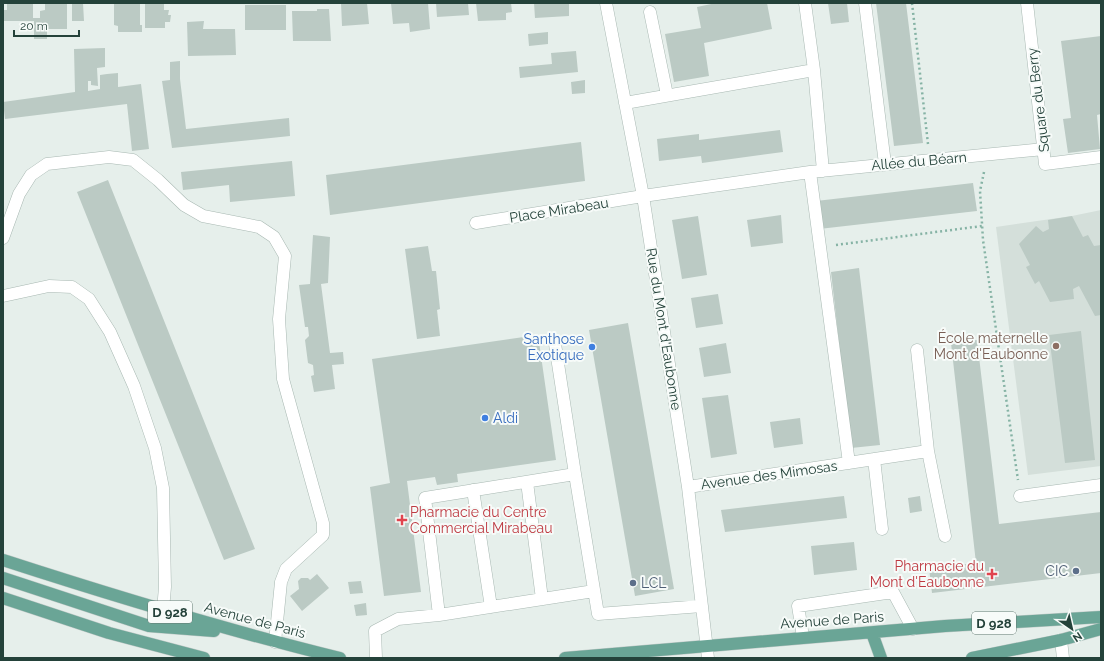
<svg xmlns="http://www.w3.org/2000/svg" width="1104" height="661" font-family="Raleway,sans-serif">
  <rect width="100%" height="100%" fill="#e6efeb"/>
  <path fill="#d4dfda" d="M1101 210V466L1028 475 996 227 1072 216Z"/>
  <path fill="#bbcac4" d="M7 3H33V18H40V11L45 10V3H67V29H47V39H34V21H3V10H7Z
    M72 3H83L84 21H72Z
    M114 3H140V25H142V32H118V26L114 25Z
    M145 3H164V10H169L168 15H171L170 22H165V28H145Z
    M341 3H367L369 24 342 26Z
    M391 3H428L430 29 410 32 409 23 393 24Z
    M436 3H468L469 15 437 17Z
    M476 3H511L512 12 506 13V20L478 21Z
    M534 3H569V16L535 18Z
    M716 3H767L772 29 704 43 709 76 674 82 665 34 701 28 697 7Z
    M828 3H847L849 22 831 24Z
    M876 3H906L923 143 894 146Z
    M245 5H286V30H245Z
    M317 9H329L331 41H293L292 11H317Z
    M204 21 203 29H235L236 55 188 56 187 22Z
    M548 32V44L529 46 528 34Z
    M1101 36V114L1097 115 1100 149 1068 153 1063 119 1071 118 1061 41Z
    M105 48V67L97 68 98 86 91 85V81H88V91L100 89V75L107 74 118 73V87L141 84 149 149 132 151 127 104 5 119 3 102 75 92 74 49Z
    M576 51 578 72 520 78 519 67 552 64 551 53Z
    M180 61V79L186 129 289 118 290 136 172 148 162 81 170 80V62Z
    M585 80V93L572 94 571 82Z
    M780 130 783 152 702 163 701 156 659 161 657 139 699 134V140Z
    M581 142 585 181 330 215 326 175Z
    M292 161 295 196 230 202 229 185 183 190 181 172Z
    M108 180 255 549 224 560 77 192Z
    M973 183 977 211 819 229 816 201Z
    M781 215 783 243 751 247 747 220Z
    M698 216 707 275 682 279 672 220Z
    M1072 216 1083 237 1088 235 1094 246 1101 245V315L1095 316 1079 286 1073 289 1074 299 1050 302 1039 281 1035 284 1026 267 1030 265 1019 244 1036 226 1043 232 1049 229 1048 220Z
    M313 235 330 237 328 283 321 284 330 353 343 352 344 364 332 365 335 389 314 392 311 376 314 375 313 365 308 363 305 340 309 336 308 327H305L299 285 310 284Z
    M428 246 432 271H436L440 309 437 310 440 336 417 339 405 249Z
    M859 268 880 445 851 448 831 272Z
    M718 294 723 324 696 328 691 298Z
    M628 323 674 589 635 596 589 330Z
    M1081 331 1095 460 1065 463 1049 335Z
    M538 335 556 460 457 474 458 482 437 485 435 477 407 481 421 592 384 596 370 487 390 483 372 359Z
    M977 340 999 524 1101 512V573L932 593 929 568 976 563 951 343Z
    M726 343 731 373 704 377 699 348Z
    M728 395 737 454 711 458 702 398Z
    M800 418 803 444 774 448 770 422Z
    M844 496 847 518 725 532 721 510Z
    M920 496 922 511 910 513 908 498Z
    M854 542 857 570 814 575 811 546Z
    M317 574 329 588 302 611 290 596 299 589 298 581 301 578H308L310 580Z
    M361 581 363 593 350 594 348 582Z
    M366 603 367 615 356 616 354 605Z"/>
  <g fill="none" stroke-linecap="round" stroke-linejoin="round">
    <g stroke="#a8b8b2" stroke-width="13">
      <path id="minor" d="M606 3 643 196 688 487 708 658
        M805 3 814 70 823 171
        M865 3 885 164
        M1027 3 1045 164 1101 157
        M650 12 667 95
        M625 103 814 70
        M810 172 849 463
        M476 223 643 196 810 172 1044 149
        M3 238 19 194 31 175 47 164 109 157 133 160 158 180 184 205 203 216 259 227 274 237 285 256 279 319 283 379 323 523V535L286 569 281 582 275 642
        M3 296 49 286 72 287 89 299 110 332 134 386 155 448 163 488 165 587 163 610
        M555 344 575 474
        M917 350 928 451 945 536
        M874 459 882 529
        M527 482 542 599
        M688 487 928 451
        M473 490 491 607
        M1020 496 1101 485
        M439 615 425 498 575 474 598 614 702 606
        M803 637 798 606 893 592 913 629
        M1061 640 1063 658
        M376 658 375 631 398 619 439 615 594 591"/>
    </g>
    <g stroke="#c2cac8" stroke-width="13">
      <path id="major" d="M3 560C114 596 226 630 340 658
        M3 578 149 626 214 631
        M3 598 109 633 204 658
        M872 633 881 658
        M565 658 945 626 1101 617
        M972 658 1061 640 1101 629"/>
    </g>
    <path stroke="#86b3a5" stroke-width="2.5" stroke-dasharray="2 3" stroke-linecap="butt" d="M912 3 928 144
      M984 172 980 191 983 240 1018 480
      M836 245 982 226"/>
    <use href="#minor" stroke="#fff" stroke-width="12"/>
    <use href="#major" stroke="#6aa596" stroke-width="12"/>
  </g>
  <circle fill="#8d6e63" stroke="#f7fbf9" stroke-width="1.5" cx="1056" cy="346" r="4"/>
  <g fill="#3f7fe0" stroke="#f7fbf9" stroke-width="1.5">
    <circle cx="592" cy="347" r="4"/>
    <circle cx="485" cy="418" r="4"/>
  </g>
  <g fill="#e0444e" stroke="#f7fbf9" stroke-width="1.5">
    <path d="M400 514h4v4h4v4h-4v4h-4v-4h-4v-4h4z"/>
    <path d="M990 568h4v4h4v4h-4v4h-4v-4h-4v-4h4z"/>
  </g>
  <g fill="#5c6f8a" stroke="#f7fbf9" stroke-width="1.5">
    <circle cx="1076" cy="571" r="4"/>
    <circle cx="633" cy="583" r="4"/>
  </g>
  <g text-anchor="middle" stroke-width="4" stroke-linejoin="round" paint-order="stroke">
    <g fill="#f7fbf9" stroke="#637a73" stroke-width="1">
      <rect x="148" y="601" width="44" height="22" rx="3"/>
      <rect x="972" y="612" width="44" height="22" rx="3"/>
    </g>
    <g font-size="13" font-weight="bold" fill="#24423a">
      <text x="170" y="617">D 928</text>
      <text x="994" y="628">D 928</text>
    </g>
    <g font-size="14" fill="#24423a" stroke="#f7fbf9">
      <text transform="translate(1038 100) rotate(-97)" y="5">Square du Berry</text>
      <text transform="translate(919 161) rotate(-5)" y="5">Allée du Béarn</text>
      <text transform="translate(559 210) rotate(-9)" y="5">Place Mirabeau</text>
      <text transform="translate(664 329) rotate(81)" y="5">Rue du Mont d'Eaubonne</text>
      <text transform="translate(769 475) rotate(-8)" y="5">Avenue des Mimosas</text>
      <text transform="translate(255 620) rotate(15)" y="5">Avenue de Paris</text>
      <text transform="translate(832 620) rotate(-4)" y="5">Avenue de Paris</text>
    </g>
    <g font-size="14" fill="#785e54" stroke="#f7fbf9" text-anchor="end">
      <text x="1048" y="343">École maternelle<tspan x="1048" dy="16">Mont d'Eaubonne</tspan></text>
    </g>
    <g font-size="14" fill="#366cbe" stroke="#f7fbf9" text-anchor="end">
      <text x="584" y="344">Santhose<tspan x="584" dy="16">Exotique</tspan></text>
      <text x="493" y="423" text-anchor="start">Aldi</text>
    </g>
    <g font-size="14" fill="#be3a42" stroke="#f7fbf9" text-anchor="start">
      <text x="410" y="517">Pharmacie du Centre<tspan x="410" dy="16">Commercial Mirabeau</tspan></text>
      <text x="984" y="571" text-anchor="end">Pharmacie du<tspan x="984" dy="16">Mont d'Eaubonne</tspan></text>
    </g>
    <g font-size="14" fill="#4e5e75" stroke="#f7fbf9" text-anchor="end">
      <text x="1068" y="576">CIC</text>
      <text x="641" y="588" text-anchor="start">LCL</text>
    </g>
  </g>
  <rect width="1104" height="661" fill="none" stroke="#24423a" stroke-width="8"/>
  <g transform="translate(1072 629) rotate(146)" stroke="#f7fbf9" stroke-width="3" paint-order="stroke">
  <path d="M0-3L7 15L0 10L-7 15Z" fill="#24423a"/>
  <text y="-6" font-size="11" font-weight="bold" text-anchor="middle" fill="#24423a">N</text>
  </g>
  <path d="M14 30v6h65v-6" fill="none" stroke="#24423a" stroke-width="2"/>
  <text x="20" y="30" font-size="12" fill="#24423a" stroke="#f7fbf9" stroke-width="3" paint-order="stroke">20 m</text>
</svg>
